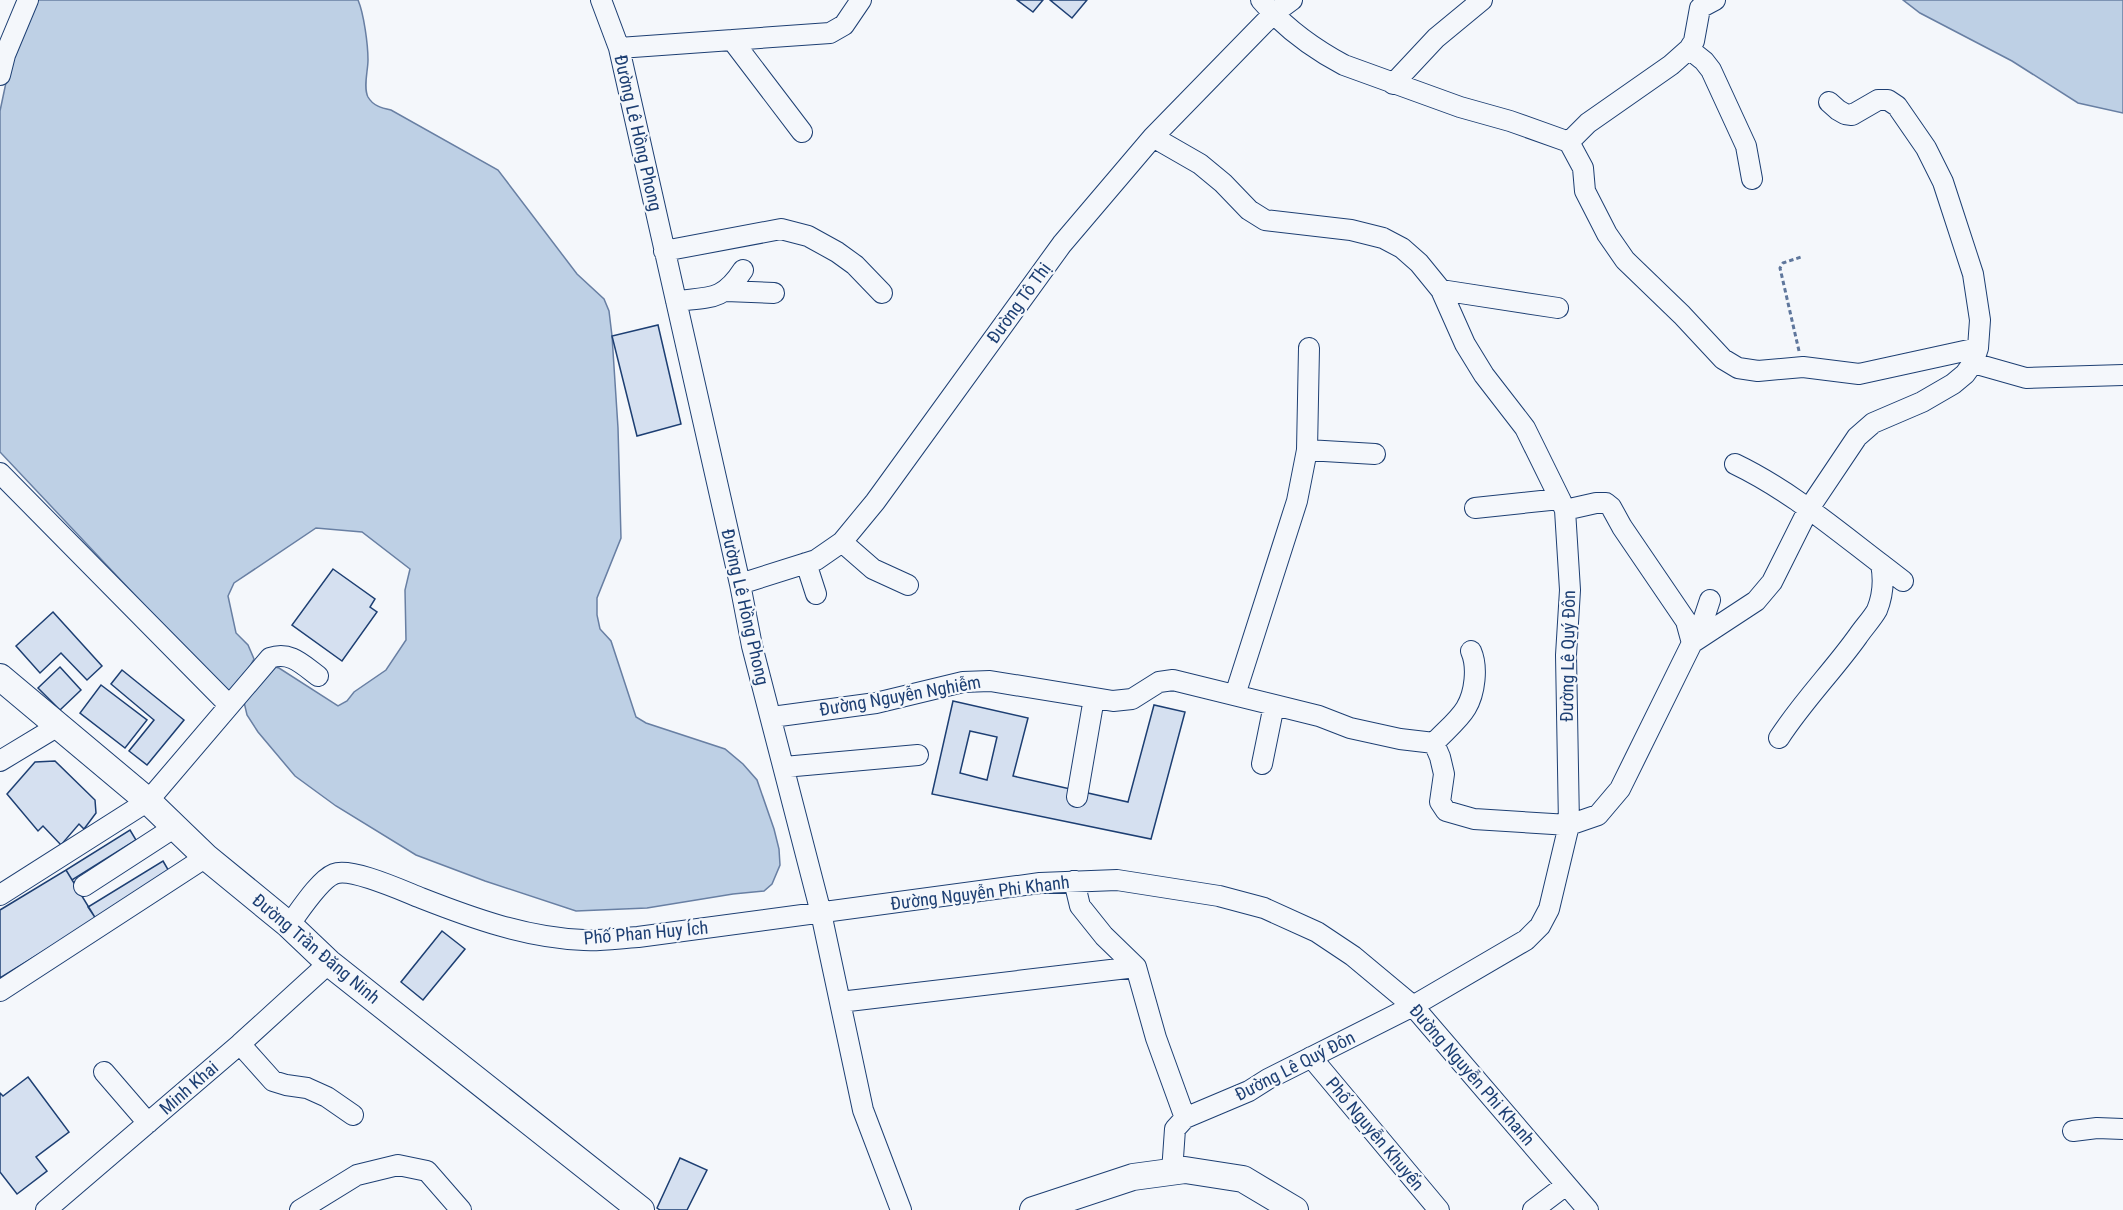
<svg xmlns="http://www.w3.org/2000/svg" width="2123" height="1210" font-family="'Roboto Condensed',sans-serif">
  <rect width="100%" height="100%" fill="#f4f7fb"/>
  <path fill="#bed0e5" stroke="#687fa3" stroke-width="1.5" d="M33 0H358C364 14 368 45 368 60 368 71 363 87 368 97 373 106 382 108 391 110L498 170 577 274 604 299 609 311 612 336 618 428 621 538 597 598V615L600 629 611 641 636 717 646 723 725 749 743 764 757 780 774 829 779 849 780 865 772 884 764 891 733 894 647 908 576 911 485 881 416 855 336 806 295 776 258 732 247 715 244 702 275 667 279 668 338 706 347 701 354 692 386 670 406 640 405 590 410 569 362 532 316 528 234 583 228 596 236 633 248 645 254 659 238 687 227 697 165 627 0 452V111L8 73Z
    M1903 0H2123V113L2078 103 2012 61 1920 13Z"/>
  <path fill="#d5e0f0" stroke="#1d3f73" stroke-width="1.5" fill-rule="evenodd" d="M1017 0H1043L1033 12Z
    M1050 0H1087L1072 18Z
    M658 325 681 424 637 436 612 336Z
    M333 569 375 599 370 607 377 612 342 661 292 625Z
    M53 612 102 666 87 680 61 653 40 673 16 646Z
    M60 667 81 690 60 710 38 688Z
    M122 670 184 720 147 765 129 751 154 720 111 684Z
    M101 685 147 720 125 748 80 713Z
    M953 701 1028 718 1013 776 1128 802 1154 705 1185 712 1151 839 932 794ZM970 731 997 737 987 780 960 773Z
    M55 761 95 800 96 813 84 829 79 824 61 845 43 826 38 831 7 794 35 762Z
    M130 830 136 840 72 880 66 870Z
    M163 861 170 873 96 919 88 907Z
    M66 870 96 919 0 978V910Z
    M442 931 465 949 423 1000 401 982Z
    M28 1077 69 1132 36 1157 47 1171 17 1194 0 1172V1093L3 1096Z
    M680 1158 707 1170 687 1210H660L657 1208Z"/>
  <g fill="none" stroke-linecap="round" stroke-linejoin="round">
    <g stroke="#1d3f73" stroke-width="22">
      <path id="minor" d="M601 0 619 48 740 584 752 646 821 913 863 1110 901 1210
        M1261 0C1283 26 1314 49 1344 65L1460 107 1510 121 1569 142 1583 168 1585 191 1607 234 1625 260 1682 315 1723 359 1738 368 1758 371 1803 367 1859 374 1978 348
        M732 40 802 132
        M619 48 830 33 844 25 861 0
        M1689 49 1704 61 1711 70 1746 146 1752 179
        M0 75 5 55 28 0
        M1393 84 1436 38 1482 0
        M1153 137 1200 164 1223 183 1249 210 1265 220 1351 230 1383 238 1402 248 1419 263 1441 290 1465 344 1484 375 1525 428 1560 499 1565 510 1570 590 1566 655 1569 825 1549 909 1540 926 1526 940 1413 1006 1268 1079 1249 1091 1185 1118 1175 1129 1172 1172
        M1569 142 1588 123 1671 65 1689 49 1694 41 1700 8 1715 0
        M664 251 781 229 808 236 837 252 855 265 882 293
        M1441 290 1558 308
        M726 291 774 293
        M676 301C710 297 723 301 743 270
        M1973 363 2026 378 2123 375
        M1307 450 1375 454
        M1735 464C1789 490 1834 528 1881 564 1884 579 1883 595 1877 610 1872 619 1864 627 1858 636 1833 671 1803 701 1779 738
        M0 473 229 705
        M1475 508 1560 499
        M1565 510 1596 503H1606L1611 507 1622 527 1686 621 1692 643
        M842 542 873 569 908 585
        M806 563 816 594
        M1881 564 1903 581
        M740 584 816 560 842 542 875 502 1062 244 1153 137 1273 14 1292 0
        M1697 639 1710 600
        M1235 695 1297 501 1307 450 1309 348
        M772 717 876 703 963 682 990 681 1113 701 1132 699 1159 682 1173 680 1319 716 1350 728 1400 739 1434 743 1440 757 1444 774 1440 802 1446 811 1474 819 1569 825 1598 815 1620 789 1692 643 1756 601 1772 582 1808 510 1857 437 1873 423 1922 402 1953 384 1965 374 1973 363 1978 348 1980 320 1973 274 1943 182 1926 148 1897 106 1888 100H1878L1852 115 1845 114 1838 110 1829 102
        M1434 743C1444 732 1459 720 1466 708 1475 693 1478 667 1471 651
        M0 761 58 726
        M1262 764 1274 705
        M784 767 918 755
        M1077 797 1094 698
        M1074 881 1080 906 1104 936 1136 967 1156 1038 1185 1118
        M84 886 175 827
        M0 895 148 801 270 658C290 651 302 664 318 676
        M289 925C299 912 319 880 334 874 351 867 403 891 421 898 472 918 527 938 584 940 602 941 620 938 638 937L1040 883 1117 880 1219 896 1264 908 1317 932 1353 956 1413 1006 1588 1210
        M0 991 206 857
        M840 1002 1136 967
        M240 1044 273 1081 286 1085 307 1088 327 1097 353 1115
        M1311 1057 1439 1210
        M104 1072 148 1123
        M2073 1131 2097 1128 2123 1129
        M46 1210 240 1044 329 963
        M300 1210 357 1175 398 1165 427 1171 461 1210
        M1533 1210 1566 1185"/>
    </g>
    <g stroke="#1d3f73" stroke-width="28">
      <path id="major" d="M0 677 148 801 206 857 289 925 329 963 641 1210
        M1033 1210 1133 1177 1185 1170 1243 1179 1295 1210"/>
    </g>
    <path stroke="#5e769c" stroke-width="3" stroke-dasharray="4.5 3" stroke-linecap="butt" d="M1799 351 1780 268 1783 263 1801 257"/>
    <use href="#minor" stroke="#f4f7fb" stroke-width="20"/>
    <use href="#major" stroke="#f4f7fb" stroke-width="26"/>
  </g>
  <g text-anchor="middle" stroke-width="4.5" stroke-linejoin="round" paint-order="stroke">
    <g font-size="18" fill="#1d3f73" stroke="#f4f7fb">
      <text transform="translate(638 133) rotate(77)" y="6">Đường Lê Hồng Phong</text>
      <text transform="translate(1019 303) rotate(-54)" y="6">Đường Tô Thị</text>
      <text transform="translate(745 607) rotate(77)" y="6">Đường Lê Hồng Phong</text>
      <text transform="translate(1568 656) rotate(-89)" y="6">Đường Lê Quý Đôn</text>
      <text transform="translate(900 696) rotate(-10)" y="6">Đường Nguyễn Nghiễm</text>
      <text transform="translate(980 893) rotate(-7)" y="6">Đường Nguyễn Phi Khanh</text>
      <text transform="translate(646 933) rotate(-5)" y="6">Phố Phan Huy Ích</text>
      <text transform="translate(316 949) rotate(40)" y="6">Đường Trần Đăng Ninh</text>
      <text transform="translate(1295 1066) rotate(-27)" y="6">Đường Lê Quý Đôn</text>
      <text transform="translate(1472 1075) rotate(49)" y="6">Đường Nguyễn Phi Khanh</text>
      <text transform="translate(189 1088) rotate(-41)" y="6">Minh Khai</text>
      <text transform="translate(1375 1134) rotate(50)" y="6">Phố Nguyễn Khuyến</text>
    </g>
  </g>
</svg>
